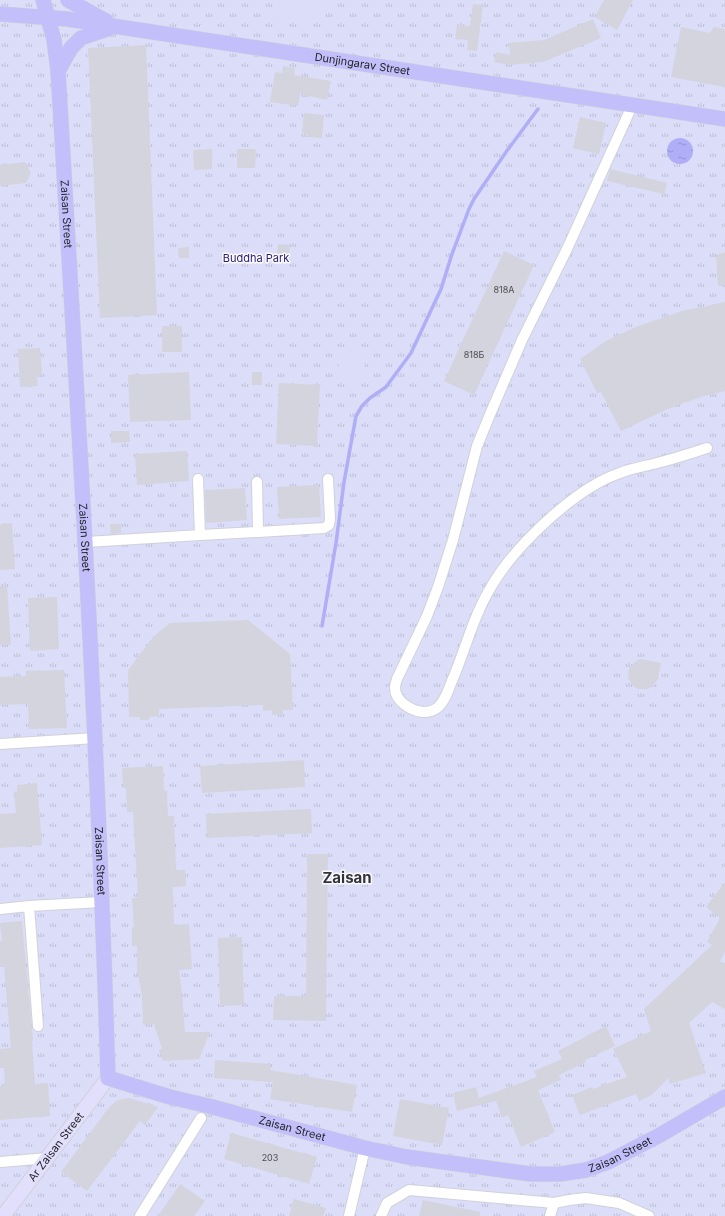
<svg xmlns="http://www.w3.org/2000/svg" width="725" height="1216" font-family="Inter,sans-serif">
  <defs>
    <pattern id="park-tufts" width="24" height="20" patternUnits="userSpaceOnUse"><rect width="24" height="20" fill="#dcddf8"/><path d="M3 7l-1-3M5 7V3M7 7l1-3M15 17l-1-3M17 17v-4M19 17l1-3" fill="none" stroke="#bcbdd4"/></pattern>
    <pattern id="water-ripples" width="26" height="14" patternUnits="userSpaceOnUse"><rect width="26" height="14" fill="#afaef7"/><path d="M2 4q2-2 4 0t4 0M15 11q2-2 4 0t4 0" fill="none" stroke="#9695d3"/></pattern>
  </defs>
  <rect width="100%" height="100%" fill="#fafafe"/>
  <path fill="url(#park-tufts)" d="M0 0H725V1216H0Z"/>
  <path fill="#dcddf8" d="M275 0H322L320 22 273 16Z
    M339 352 365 353 364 381 338 380Z"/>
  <path fill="url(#water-ripples)" d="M667 151a13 13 0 1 1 26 0a13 13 0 1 1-26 0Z"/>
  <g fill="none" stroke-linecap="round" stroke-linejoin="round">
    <path stroke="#afaef7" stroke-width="3.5" d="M322 626 336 543 344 482 356 416 362 406 370 398 386 387 411 353 441 289 452 254 469 209 474 199 506 152 538 109"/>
  </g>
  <path fill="#d4d4de" d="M604 0H633L617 30 595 17Z
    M473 4 483 5 477 51 467 50 468 40 455 39 457 25 470 26Z
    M593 19 601 38 543 62 509 65 494 62 496 52 510 55 509 43 544 40Z
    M681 27 710 33 714 27 725 29V87L671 77Z
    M146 45 157 315 100 318 88 48Z
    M283 66 295 68 294 75 331 81 327 100 300 94 298 106 270 102 275 72 282 73Z
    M304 113 324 115 322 138 307 137V134L302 133Z
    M580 117 606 123 599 154 573 148Z
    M212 149V169L194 170 193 150Z
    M237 149H256L255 168H237Z
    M25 162 31 173 26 183 0 186V165Z
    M610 169 667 183 664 194 607 181Z
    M278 244 290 245 289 255H277Z
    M189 247V258H179L178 248Z
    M504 251 534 265 474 395 444 381Z
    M725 252V285L718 286 716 255Z
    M725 302V391L704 396 670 408 621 431 601 392 597 393 580 359 606 341 636 327 682 311Z
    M162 326H182V352H162Z
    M40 348 42 375H37L38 386 20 387 18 349Z
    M189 372 191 420 130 422 128 375Z
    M252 372H262V385H252Z
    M279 383 320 385 317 446 276 444Z
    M111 431H129L130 442 111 443Z
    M187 451 189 481 137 485 135 454Z
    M319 485 321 517 279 519 277 487Z
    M245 488 247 520 206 523 205 490Z
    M12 523 15 569 0 570V524Z
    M110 524H121V533L111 534Z
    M0 586H7L11 645H0Z
    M57 597 59 649 30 651 28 598Z
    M248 620 290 654 293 710H283V714L272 715V710L263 711V705L159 709V716L149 717V720H140V717H129L128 670 153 637 170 623Z
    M640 659 661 663 658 679 652 687 648 689H638L633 686 628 678 629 668 636 661Z
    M64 670 67 728 29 729 28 704 0 705V677L26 676V671Z
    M304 760 305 787 202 793 200 766Z
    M163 766 164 791H167L168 816H174L176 870H185L186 886 173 887 174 925 189 924 192 969 179 970 182 993 185 1032H210L199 1059 163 1061 159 1050 162 1049 154 1024 143 1025 142 995 137 971V946H132V927H134L132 898H138L136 863 133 812H127L126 788H123L122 768Z
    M37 783 42 845 0 848V814L16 813 14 792H17V785Z
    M311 809 312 833 207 838 206 814Z
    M307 854H328L326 1021 273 1020 274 996H306Z
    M725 882V952L720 961 725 964V1009L712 1002 689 1023 706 1073 670 1084 668 1078 652 1095 639 1101 636 1094 580 1115 572 1095 592 1087 593 1089 627 1077 613 1049 651 1031 644 1009 712 945 707 942 720 918 706 907Z
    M22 921 33 1041H32L35 1084 48 1083 50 1116 0 1120V1086H5L4 1068H0V1049L11 1048 4 966 0 967V941H2L0 923Z
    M242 937 244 1005 220 1006 218 938Z
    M606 1026 615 1046 585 1060 586 1062 559 1075 561 1080 538 1090 555 1132 521 1147 508 1115 502 1118 496 1101 457 1111 453 1093 476 1087 479 1098 537 1077 534 1071 562 1059 558 1051Z
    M215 1060 271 1064 270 1070 357 1085 352 1112 270 1099 273 1082 214 1078Z
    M129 1098 158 1107 145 1125 140 1121 87 1191 61 1172 110 1106 118 1100Z
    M400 1099 449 1108 442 1145 393 1136Z
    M231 1133 317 1157 309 1184 224 1159Z
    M180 1184 205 1201 194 1216H158Z
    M294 1199 326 1208 323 1216H289Z
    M423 1200 480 1212V1216H419Z"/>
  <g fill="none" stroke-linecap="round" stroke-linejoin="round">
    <g stroke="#d0d1db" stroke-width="12">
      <path id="street" d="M632 106 567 249 522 340 491 412 477 446 453 540 438 587 427 616 397 679C396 682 395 685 395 688 395 701 411 711 423 712 428 712 433 711 437 708 446 701 449 687 454 676 466 647 474 615 491 587 514 547 575 488 620 473 633 468 647 466 661 462 676 458 692 453 707 448
        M258 532 324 528 329 525 330 519 328 479
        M200 535 258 532 257 482
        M86 542 200 535 198 479
        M0 744 96 738
        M0 909 29 906
        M38 1026 29 906 102 902
        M0 1162 48 1158
        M140 1216 201 1118
        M349 1216 365 1148
        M381 1216 387 1203 409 1190 554 1203 569 1200 586 1198 619 1203 649 1216
        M550 1216 554 1203"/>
    </g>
    <g stroke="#d0d1db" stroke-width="16">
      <g id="secondary">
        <path id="s1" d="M3 1216 108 1078"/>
      </g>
    </g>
    <g stroke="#d7d7d7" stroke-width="16">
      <g id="primary">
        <path id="s2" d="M43 0 54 40 58 71C78 407 98 742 108 1078L170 1097 209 1106 365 1148 407 1157 531 1174H560L586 1170 608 1162 660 1135 725 1097"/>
        <path d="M68 0 106 21"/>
        <path id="s3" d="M0 14 67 19 725 119"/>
        <path d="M58 71 71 48 81 38 111 28"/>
      </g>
    </g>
    <use href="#street" stroke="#fff" stroke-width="10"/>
    <use href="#secondary" stroke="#e1dffc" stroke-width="14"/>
    <use href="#primary" stroke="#c2bffa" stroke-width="15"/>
  </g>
  <g text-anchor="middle" stroke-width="3" stroke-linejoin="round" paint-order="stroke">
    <g font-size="9" fill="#4c4c52">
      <text x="504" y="293">818А</text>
      <text x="474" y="358">818Б</text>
      <text x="270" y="1161">203</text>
    </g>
    <g font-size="11" fill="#1f1f23" stroke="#fafafe">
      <text dy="4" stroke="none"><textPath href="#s3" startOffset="366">Dunjingarav Street</textPath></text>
      <text dy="4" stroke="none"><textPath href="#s2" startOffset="216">Zaisan Street</textPath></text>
      <text dy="4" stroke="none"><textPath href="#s2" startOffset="540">Zaisan Street</textPath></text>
      <text dy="4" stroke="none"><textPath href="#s2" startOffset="864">Zaisan Street</textPath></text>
      <text dy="4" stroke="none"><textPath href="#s2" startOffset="1272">Zaisan Street</textPath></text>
      <text dy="4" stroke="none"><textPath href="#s1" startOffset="87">Ar Zaisan Street</textPath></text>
      <text dy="4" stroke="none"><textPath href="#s2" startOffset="1608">Zaisan Street</textPath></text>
    </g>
    <g font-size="11" fill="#2f2172" stroke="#fafafe">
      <text x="256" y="262">Buddha Park</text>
    </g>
    <g font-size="15" font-weight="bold" fill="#33343b" stroke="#fafafe">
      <text x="347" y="883">Zaisan</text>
    </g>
  </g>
</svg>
